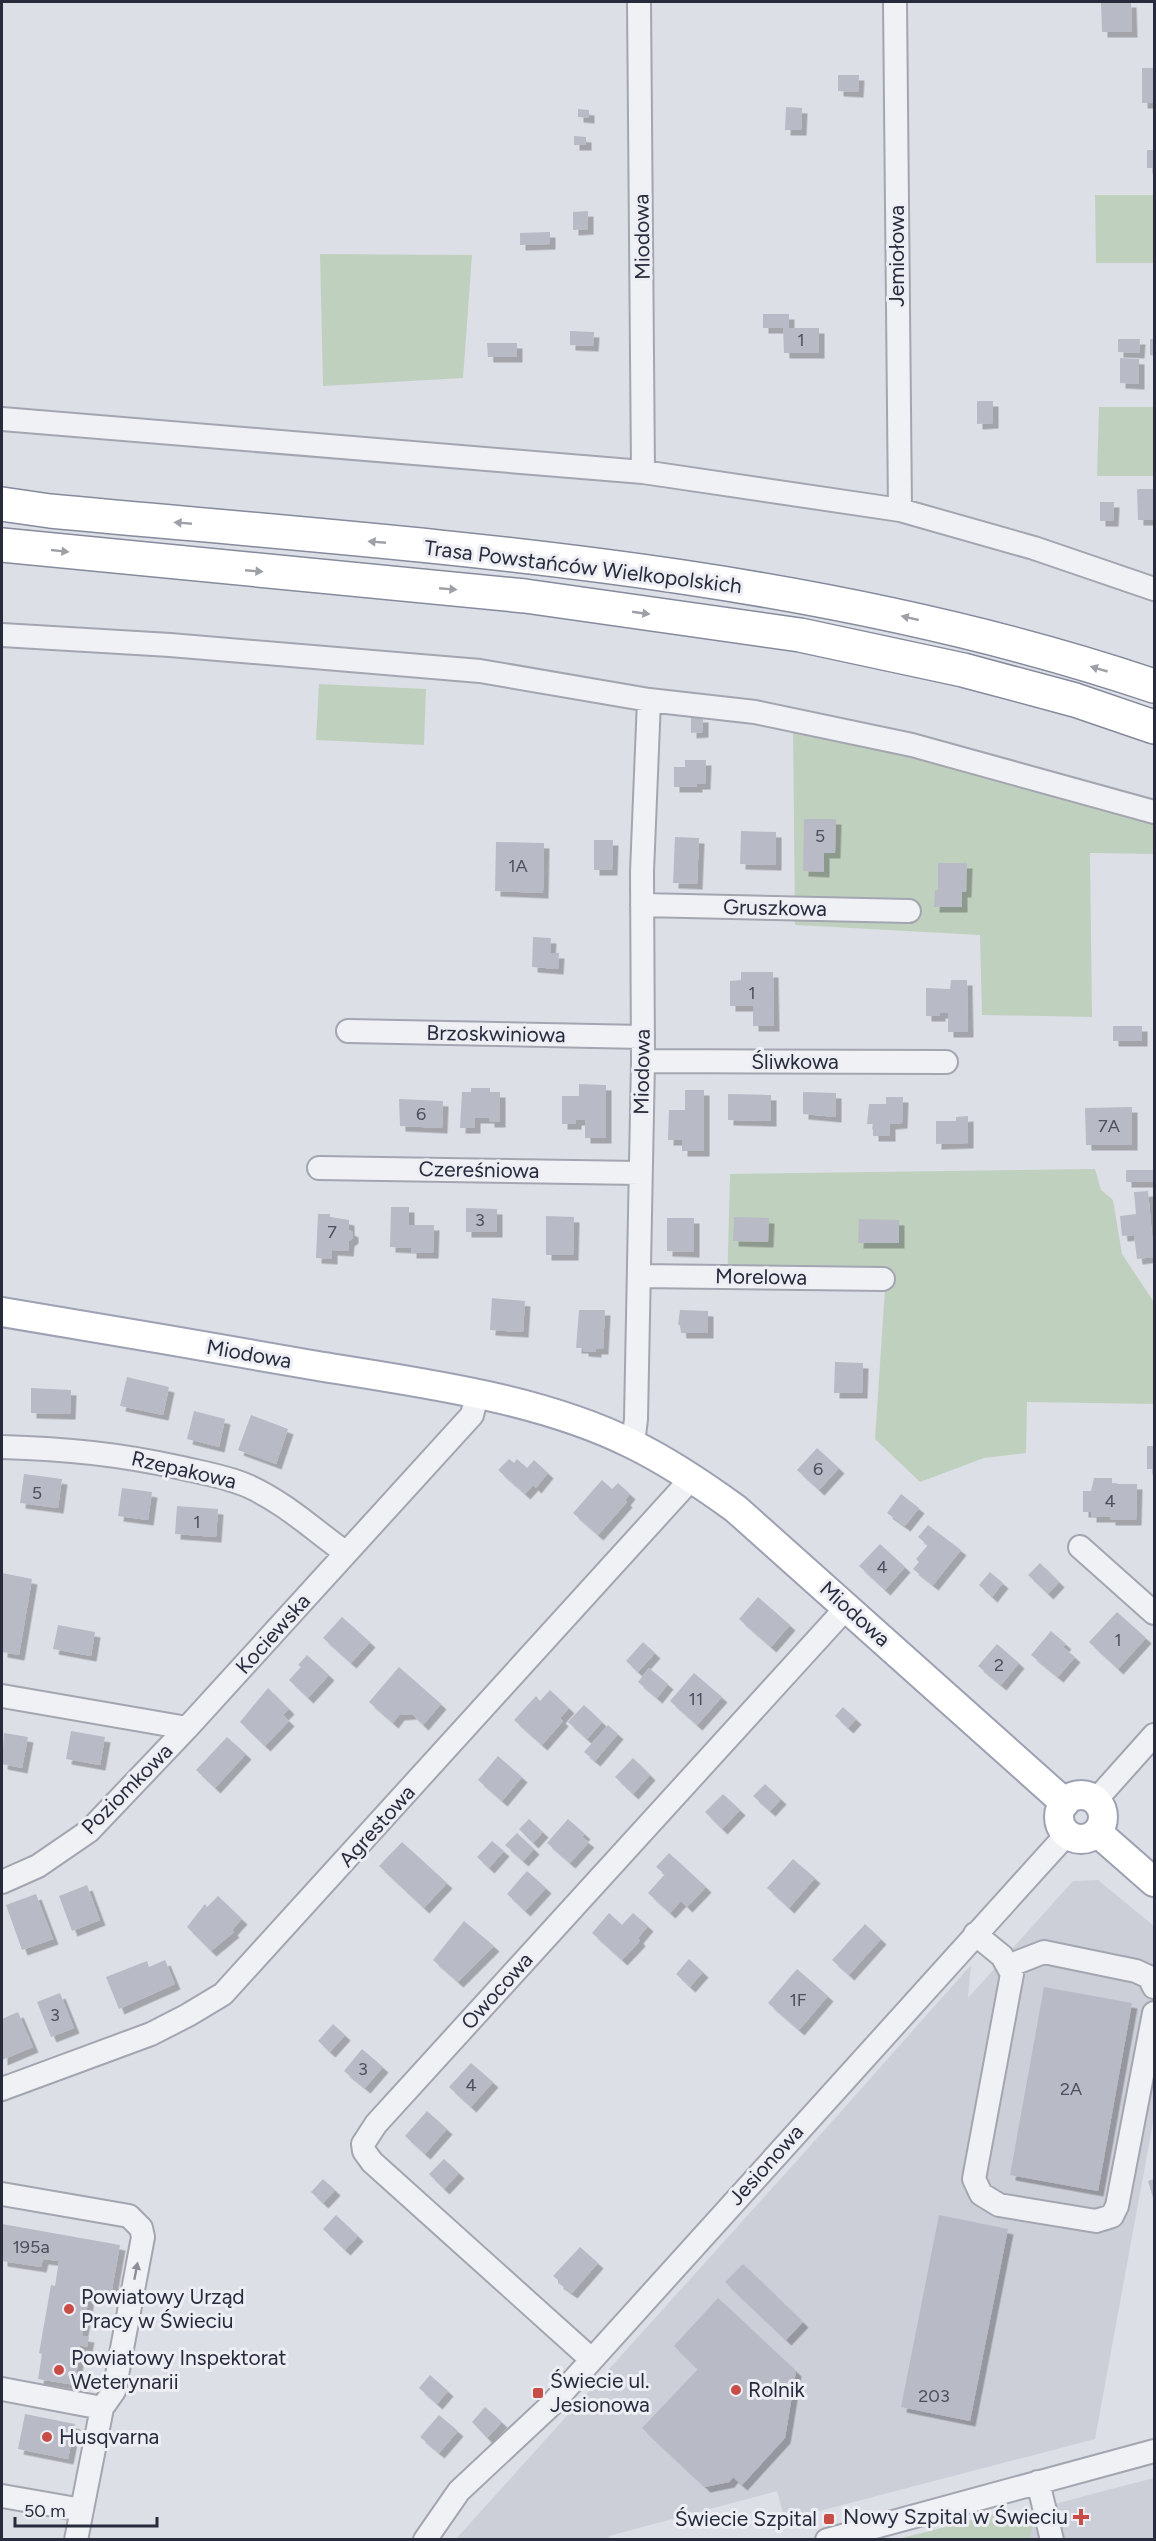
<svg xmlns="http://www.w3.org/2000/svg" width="1156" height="2541" font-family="Figtree,sans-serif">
  <defs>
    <filter id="shadow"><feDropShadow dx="5.5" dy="5.5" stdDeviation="0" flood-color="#0004"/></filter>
  </defs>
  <rect width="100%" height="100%" fill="#dddfe7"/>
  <path fill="#ccced8" d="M1098 1880 1154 1926V2117L1095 2439 785 2520 777 2491 609 2536 610 2539 455 2540 830 2124 971 1965 968 1998 1073 1881Z
    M1154 2478V2539L923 2540 1092 2494Z"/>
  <path fill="#c0d0bf" d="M1095 195H1154V263H1096Z
    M320 254 472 255 463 378 323 386Z
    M1099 407H1154V476H1097Z
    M319 684 426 689 424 745 316 740Z
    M793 730 1111 803 1154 820V854L1090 853 1092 1017 982 1015 980 935 795 925Z
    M1095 1169 1101 1190 1113 1200 1122 1254 1154 1302V1404L1027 1402 1026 1453 984 1458 920 1482 875 1439 885 1289H727L730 1174Z
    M1007 2511 1016 2513 1033 2527 1030 2535 1031 2539H898Z"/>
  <path fill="#b8bac6" filter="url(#shadow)" d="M1101 2H1131L1132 32H1102Z
    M1142 68H1154V103H1142Z
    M838 75H859L858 92 838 91Z
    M786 107 802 108 801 130H785Z
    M578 109 589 110V118L578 117Z
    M574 136 586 137V145H574Z
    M1147 150H1154V168H1147Z
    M588 211V229L573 230V212Z
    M550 232V244L520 245V233Z
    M763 314H789V328H819V353H784L783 328H763Z
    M570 331 594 332 593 346 570 345Z
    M1118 339H1140L1139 353 1118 352Z
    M1150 339H1154V356L1150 355Z
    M487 343H517V357H488Z
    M1120 358 1139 359V384L1120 383Z
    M977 401H993V423L977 424Z
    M1137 489H1154V520H1138Z
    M1100 502H1114L1113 521H1100Z
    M691 717H703V732L691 733Z
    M685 760H706L705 784H697V787H674V767H685Z
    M804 819H836L835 853H824V872L803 871Z
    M741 831 776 832V865L740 864Z
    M675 837 699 838 697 884 673 883Z
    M594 840H613L612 870H594Z
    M496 842 544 843 543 893 495 891Z
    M938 863H967L966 892H962V907H934L935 890H938Z
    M533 937 551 938 550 953H559L558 969 532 967Z
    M741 972H773L774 1026H753V1006H730V981L741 980Z
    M951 980H967L968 1032H948V1013H940V1016H926V988L950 989Z
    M1113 1026H1142V1041H1113Z
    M579 1084 606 1085V1138H585V1120H576V1124H562V1096H579Z
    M471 1088H490V1092H500V1122H489V1118H475V1128H460L462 1092H471Z
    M685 1090H704V1151H682V1140H668L669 1110H685Z
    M803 1092 836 1093V1117L803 1114Z
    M728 1094 771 1095V1121L728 1120Z
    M886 1097H903L902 1123 890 1124V1136H873V1124H867L869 1104H886Z
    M399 1099 443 1101 442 1128 400 1126Z
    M1132 1107V1145H1086L1085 1108Z
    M968 1116V1143L936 1144V1121H956V1117Z
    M1126 1170H1154V1182H1126Z
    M1148 1191 1154 1257 1137 1259 1134 1235 1122 1236 1120 1216 1136 1214 1134 1192Z
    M391 1207H409V1225H434L433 1253H411V1248L390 1247Z
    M466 1208 497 1209V1232H466Z
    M318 1214H330V1217L349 1220V1230L353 1232V1238L349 1241 348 1251 332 1250V1259L316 1258Z
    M546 1216 574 1217 573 1255H546Z
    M734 1217 769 1218 768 1242 733 1241Z
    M667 1218H694V1252L667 1251Z
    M859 1219 899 1220V1243H858Z
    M492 1298 525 1301 523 1332 490 1330Z
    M579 1310H605L603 1349H596V1352L583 1351V1348H576Z
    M680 1310 708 1311V1333H681L680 1326 678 1324Z
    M835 1362 863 1363 862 1393H834Z
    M127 1377 169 1387 163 1415 120 1406Z
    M31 1388 71 1390 70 1414 31 1413Z
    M194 1411 225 1419 219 1447 187 1439Z
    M251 1415 288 1429 276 1464 238 1450Z
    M1147 1446H1154V1469H1147Z
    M817 1448 839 1468 819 1490 797 1470Z
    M509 1459 514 1463 517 1459 527 1468 534 1460 548 1473 536 1488 533 1485 525 1494 498 1470Z
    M24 1474 62 1479 58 1508 20 1503Z
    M1094 1478H1112V1484H1137L1136 1520H1110V1517H1091V1512H1083V1491H1091Z
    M602 1480 612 1489 618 1483 630 1494 625 1500 627 1502 598 1535 573 1513Z
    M122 1488 152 1492 148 1520 118 1516Z
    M901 1494 919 1508 905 1526 887 1513Z
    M177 1506 218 1509 216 1537 175 1534Z
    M928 1525 961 1550 933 1585 913 1569 919 1562 916 1559 928 1545 918 1537Z
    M880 1544 905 1567 885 1590 859 1566Z
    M1040 1563 1059 1582 1048 1594 1028 1575Z
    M990 1572 1003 1583 992 1597 979 1585Z
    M2 1573 32 1579 19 1655 2 1652Z
    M758 1597 790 1625 771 1647 739 1619Z
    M1117 1612 1146 1638 1118 1669 1089 1642Z
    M342 1617 370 1642 351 1663 323 1638Z
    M58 1625 95 1632 91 1656 53 1649Z
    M1051 1631 1066 1644 1063 1647 1075 1657 1058 1677 1031 1655Z
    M643 1642 655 1653 638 1672 626 1661Z
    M997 1644 1019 1663 1001 1685 978 1666Z
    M307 1655 329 1675 308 1698 289 1680 301 1667 298 1665Z
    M399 1667 441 1704 423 1725 412 1714 399 1715 393 1723 369 1702Z
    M649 1668 668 1684 657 1698 638 1682Z
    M694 1673 722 1697 697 1725 670 1701Z
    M268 1688 289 1709 283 1715 289 1721 265 1746 240 1722Z
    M550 1690 569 1708 560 1718 563 1721 542 1745 514 1720 536 1696 540 1701Z
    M584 1705 602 1722 587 1739 568 1722Z
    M843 1707 856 1719 848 1728 835 1716Z
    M608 1725 618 1734 595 1761 584 1752Z
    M71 1731 105 1737 100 1765 66 1759Z
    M4 1733 28 1737 22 1768 2 1764Z
    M227 1737 246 1754 215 1788 196 1770Z
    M498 1756 522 1777 502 1801 478 1780Z
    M633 1758 650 1775 633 1794 615 1777Z
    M765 1784 781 1799 770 1811 753 1796Z
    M723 1794 740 1810 722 1829 705 1812Z
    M529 1819 543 1832 533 1843 519 1829Z
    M568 1819 585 1834 582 1837 589 1842 570 1863 547 1843Z
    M517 1833 534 1849 523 1861 505 1845Z
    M492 1841 504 1851 489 1868 477 1857Z
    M402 1842 447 1883 424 1908 379 1866Z
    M669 1853 706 1887 687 1907 681 1901 670 1913 648 1893 665 1874 656 1867Z
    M793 1859 815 1878 789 1908 767 1888Z
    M527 1871 546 1888 525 1911 507 1894Z
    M87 1885 100 1920 72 1931 59 1896Z
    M36 1894 53 1939 22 1950 6 1905Z
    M218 1896 242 1919 232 1930 234 1932 211 1951 187 1927 205 1904 207 1907Z
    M609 1913 622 1925 633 1913 648 1926 638 1938 640 1941 622 1960 592 1933Z
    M464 1921 494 1946 458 1982 433 1960Z
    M865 1924 881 1939 849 1975 832 1960Z
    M689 1959 703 1972 690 1987 676 1974Z
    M165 1960 175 1984 119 2009 106 1977 147 1961 149 1967Z
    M797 1969 828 1996 799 2030 768 2003Z
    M1044 1987 1132 2003 1098 2191 1010 2175Z
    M60 1993 74 2028 51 2037 37 2002Z
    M18 2012 33 2047 2 2060V2019Z
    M333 2024 345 2035 330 2052 318 2041Z
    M362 2049 383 2067 365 2088 344 2071Z
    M471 2063 493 2082 471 2107 449 2087Z
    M427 2111 447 2129 425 2154 405 2136Z
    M444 2159 459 2173 444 2189 429 2174Z
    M323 2179 335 2190 323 2203 311 2192Z
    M1154 2179V2201L1148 2181Z
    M336 2215 358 2236 345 2250 323 2229Z
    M939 2215 1008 2229 970 2421 901 2407Z
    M2 2224 120 2245 111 2295H108L107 2300 102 2299 95 2298 96 2293 90 2291 82 2336 89 2337 87 2347 80 2345 75 2385 38 2379 42 2354 39 2353 51 2285 55 2286 59 2261 43 2259 41 2267 2 2261Z
    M580 2247 598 2263 572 2293 558 2283V2280L553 2276Z
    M743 2264 803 2322 786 2340 725 2282Z
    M718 2298 796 2371 785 2438 742 2485 733 2477 729 2482 705 2487 642 2428 698 2369 674 2346Z
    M430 2375 448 2391 437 2404 419 2388Z
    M485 2407 502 2422 487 2438 472 2422Z
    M25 2414 75 2424 68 2459 18 2449Z
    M439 2415 458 2431 439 2453 420 2437Z"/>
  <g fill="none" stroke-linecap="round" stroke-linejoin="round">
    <g stroke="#a3a5b0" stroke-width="26">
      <path id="minor" d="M639 2 643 472
        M895 2 900 510
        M2 419 643 472 900 510 1034 548 1154 589
        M2 635 170 645 480 671 649 700 755 712 912 745 1154 812
        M642 905 909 911
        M348 1031 643 1037
        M643 1061 946 1062
        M319 1168 640 1173
        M639 1276 883 1279
        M633 1444 636 1419 643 1061 642 872 649 700
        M2 1447C66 1449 119 1454 182 1468 204 1473 228 1477 248 1486 284 1502 314 1530 346 1553
        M1080 1547 1154 1613
        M2 1696 187 1728 472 1415 477 1395
        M1095 1801 1154 1735
        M2 1882 38 1866 89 1831 187 1728
        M975 1934 1002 1956 1012 1974 974 2179 981 2194 999 2205 1096 2221 1112 2216 1117 2206 1154 2013
        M1008 1966 1044 1952 1136 1971 1149 1977 1154 1987
        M2 2089 151 2034 188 2015 223 1994 692 1478
        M2 2194 129 2216 141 2228 143 2237 114 2391 102 2408 76 2540
        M591 2359 372 2162 364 2151 363 2144 376 2124 847 1607
        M2 2389 102 2408
        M1038 2482 1052 2540
        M2 2496 82 2510
        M425 2540 459 2491 551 2405 1067 1834
        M827 2540 1154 2451"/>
    </g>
    <g stroke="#9da1b2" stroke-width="32">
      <path id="major" d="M2 1312C103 1329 205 1346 306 1364 412 1382 536 1396 632 1444 669 1462 703 1485 736 1509L1065 1803
        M1059 1817a22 22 0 1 1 44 0a22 22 0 1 1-44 0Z
        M1097 1832 1154 1882"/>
    </g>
    <g stroke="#858a9c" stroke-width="36">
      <path id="highway" d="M2 504 50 511C421 546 799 566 1154 686
        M2 545 525 596 800 635 963 670 1075 700 1154 727"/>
    </g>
    <use href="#minor" stroke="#f0f1f5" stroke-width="22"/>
    <use href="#major" stroke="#fff" stroke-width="28"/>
    <use href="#highway" stroke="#fff" stroke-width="33"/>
  </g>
  <defs><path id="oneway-solid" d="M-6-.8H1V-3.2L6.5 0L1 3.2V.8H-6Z" transform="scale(1.5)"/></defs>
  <g fill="#9ea0a7">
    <use href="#oneway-solid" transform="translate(183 523) rotate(-175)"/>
    <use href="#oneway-solid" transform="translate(377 542) rotate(-175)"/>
    <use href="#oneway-solid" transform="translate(60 551) rotate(6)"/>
    <use href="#oneway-solid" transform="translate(254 571) rotate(5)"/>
    <use href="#oneway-solid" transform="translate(448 589) rotate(5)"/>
    <use href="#oneway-solid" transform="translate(641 613) rotate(8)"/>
    <use href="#oneway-solid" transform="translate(910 618) rotate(-167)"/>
    <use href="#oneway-solid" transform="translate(1099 669) rotate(-164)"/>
  </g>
  <use fill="#8c8e98" href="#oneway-solid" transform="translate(136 2271) rotate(-79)"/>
  <g fill="#c84d46" stroke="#edeef4" stroke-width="2">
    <circle cx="69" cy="2309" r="6"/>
    <circle cx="59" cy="2370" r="6"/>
    <circle cx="736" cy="2390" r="6"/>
    <rect x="532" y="2387" width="12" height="12" rx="3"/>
    <circle cx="47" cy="2437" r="6"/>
    <path d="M1078 2508h6v6h6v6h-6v6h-6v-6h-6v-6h6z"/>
    <rect x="823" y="2513" width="12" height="12" rx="3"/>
  </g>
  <g text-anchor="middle" stroke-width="6" stroke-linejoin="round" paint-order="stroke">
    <g font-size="18" fill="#4b4f5e">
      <text x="801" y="346">1</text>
      <text x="820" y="842">5</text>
      <text x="518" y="872">1A</text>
      <text x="752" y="999">1</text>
      <text x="421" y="1120">6</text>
      <text x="1109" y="1132">7A</text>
      <text x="480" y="1226">3</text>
      <text x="332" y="1238">7</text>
      <text x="818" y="1475">6</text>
      <text x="37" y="1499">5</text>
      <text x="1110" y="1507">4</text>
      <text x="197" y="1528">1</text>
      <text x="882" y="1573">4</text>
      <text x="1118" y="1646">1</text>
      <text x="999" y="1671">2</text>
      <text x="696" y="1705">11</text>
      <text x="798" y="2006">1F</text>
      <text x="55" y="2021">3</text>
      <text x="363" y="2075">3</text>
      <text x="471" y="2091">4</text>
      <text x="1071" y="2095">2A</text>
      <text x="31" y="2253">195a</text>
      <text x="934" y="2402">203</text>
    </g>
    <g font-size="21" fill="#272b3c" stroke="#edeef4">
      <text transform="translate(642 237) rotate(-91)" y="7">Miodowa</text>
      <text transform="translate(897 256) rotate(-90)" y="7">Jemiołowa</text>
      <text transform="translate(583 567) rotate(7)" y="7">Trasa Powstańców Wielkopolskich</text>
      <text transform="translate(775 908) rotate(1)" y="7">Gruszkowa</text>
      <text transform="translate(496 1034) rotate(1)" y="7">Brzoskwiniowa</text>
      <text x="795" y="1069">Śliwkowa</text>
      <text transform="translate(642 1072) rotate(-89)" y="7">Miodowa</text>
      <text transform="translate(479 1170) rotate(1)" y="7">Czereśniowa</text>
      <text transform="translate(761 1277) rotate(1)" y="7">Morelowa</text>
      <text transform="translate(249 1354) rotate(10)" y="7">Miodowa</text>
      <text transform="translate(184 1470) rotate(13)" y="7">Rzepakowa</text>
      <text transform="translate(855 1614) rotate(42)" y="7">Miodowa</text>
      <text transform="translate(273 1634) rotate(-48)" y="7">Kociewska</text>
      <text transform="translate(127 1789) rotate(-45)" y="7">Poziomkowa</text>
      <text transform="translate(377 1826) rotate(-48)" y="7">Agrestowa</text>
      <text transform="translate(497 1991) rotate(-48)" y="7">Owocowa</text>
      <text transform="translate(766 2165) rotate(-48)" y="7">Jesionowa</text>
    </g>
    <g font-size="21" fill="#272b3c" stroke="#edeef4" text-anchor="start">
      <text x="81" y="2304">Powiatowy Urząd<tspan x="81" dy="24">Pracy w Świeciu</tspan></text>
      <text x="71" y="2365">Powiatowy Inspektorat<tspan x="71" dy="24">Weterynarii</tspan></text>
      <text x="550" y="2388">Świecie ul.<tspan x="550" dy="24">Jesionowa</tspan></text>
      <text x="748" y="2397">Rolnik</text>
      <text x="59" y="2444">Husqvarna</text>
      <text x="1068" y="2524" text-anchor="end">Nowy Szpital w Świeciu</text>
      <text x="817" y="2526" text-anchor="end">Świecie Szpital</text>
    </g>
  </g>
  <rect width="1156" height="2541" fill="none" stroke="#272b3c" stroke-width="6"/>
  <path d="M15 2517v9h142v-9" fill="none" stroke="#272b3c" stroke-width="3"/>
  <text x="24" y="2517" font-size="18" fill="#272b3c" stroke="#edeef4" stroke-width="4.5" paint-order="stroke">50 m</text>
</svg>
